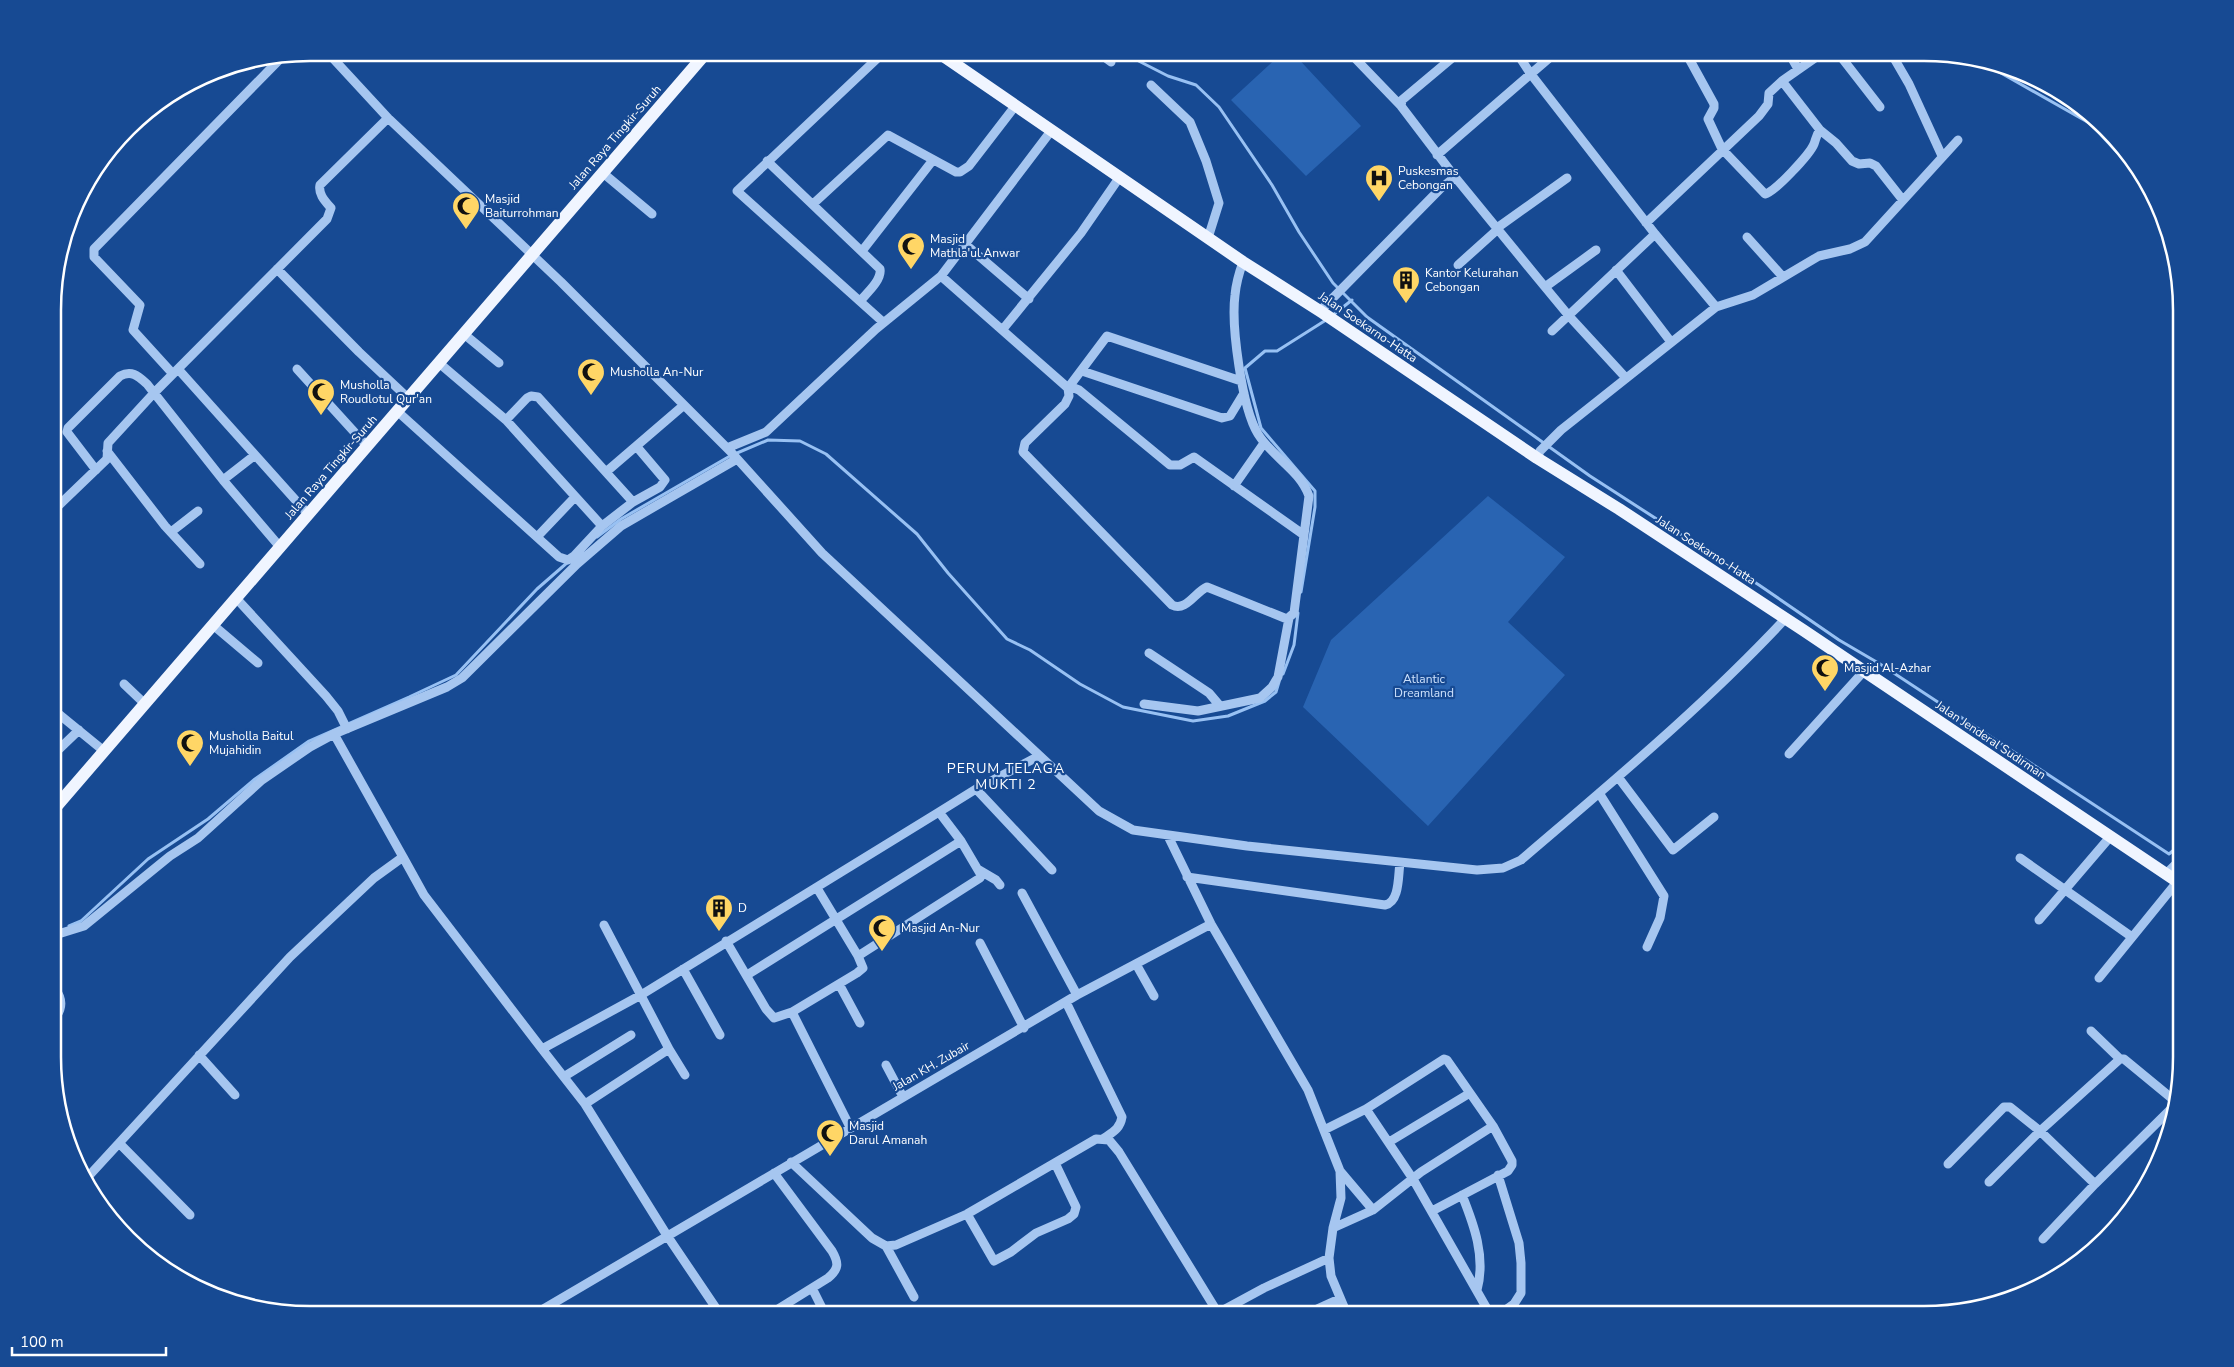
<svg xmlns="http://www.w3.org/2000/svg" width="2234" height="1367" font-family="'Nunito Sans',sans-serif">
  <rect width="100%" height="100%" fill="#174a93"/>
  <path fill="#2964b2" d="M1282 53H1293L1361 126 1306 176 1231 100Z
    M1488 496 1565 557 1508 622 1565 675 1428 826 1303 707 1331 640Z"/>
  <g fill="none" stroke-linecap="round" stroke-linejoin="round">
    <path stroke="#98c1f3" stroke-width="3" d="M1123 53 1168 76 1196 85 1219 107 1272 185 1299 232 1333 283 1367 317 1590 476 1759 585 1839 640 1880 664 2169 854 2181 844
      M1978 60 2091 124 2149 187
      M1333 315 1352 300
      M597 537 621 519 730 456 768 440 800 441 826 454 917 534 948 573 1007 639 1030 650 1080 684 1123 707 1193 721 1228 716 1265 701 1276 692 1279 682
      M1301 592 1315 507V491L1261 428 1245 368 1265 351H1277L1326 320
      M1283 674 1294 645 1298 613
      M69 926 81 921 148 859 208 819 255 779 309 741 409 697 456 675 537 589 568 562"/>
    <path stroke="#a6c6f0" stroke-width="9" d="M328 53 388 118 561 282 731 452 822 553 1099 811 1133 830 1247 846 1477 870 1503 868 1521 860C1612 782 1704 706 1786 618
      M883 53 737 191 883 322
      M1099 53 1111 62
      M1350 53 1401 106
      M1517 53 1530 73 1655 234 1716 307 1561 430 1540 451 1537 458
      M1686 53 1714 104V108L1708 119 1722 149 1765 194C1775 192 1810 154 1814 144 1816 139 1816 135 1820 130
      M1789 53 1798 69
      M1838 53 1880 107
      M1891 53 1909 84 1942 156
      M1782 81 1820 130 1836 143 1852 161 1859 164 1870 163 1876 166 1902 199
      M1151 85 1190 122 1206 161 1219 203 1208 238
      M1437 155 1555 53
      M767 161 880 269C882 280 867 293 860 301
      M603 173 652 214
      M1455 177 1545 287 1596 250
      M813 204 888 135 956 172H960L969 166 1016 105
      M1646 223 1759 116 1768 104 1769 93 1782 81 1822 53
      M1497 228 1567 178
      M1747 237 1783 277
      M965 244 1029 299
      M862 251 933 160
      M1458 265 1498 229
      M277 269 359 352 408 398
      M1616 270 1671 342
      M941 276 1068 388 1069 396 1065 404 1025 443 1023 452 1172 605C1186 612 1195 592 1207 587L1287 619 1294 613 1309 496C1300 470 1272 457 1258 434 1242 408 1231 326 1235 295 1236 284 1239 273 1243 262
      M1545 287 1569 316 1626 378
      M1716 307 1753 295 1819 256 1850 249 1865 242 1958 140
      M1320 311 1440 189 1455 177 1401 106 1402 100 1458 53
      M1003 329 1081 233 1119 178
      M1552 331 1655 234
      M464 334 499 363
      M178 369 308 514
      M297 369 367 446
      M1082 371 1222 418 1230 416 1244 393
      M173 374 133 330 140 305 94 257V249L281 58
      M1069 386 1079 390 1170 465H1180L1194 457 1304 535
      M1068 388 1107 336 1241 381
      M397 411 559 557 568 560 574 556 602 526 633 502 538 397 531 396 527 398 506 420 439 363
      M506 420 602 526
      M727 448 766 432 876 329 941 276 1051 131
      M107 451 165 526 200 564
      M96 470 67 432 68 428 120 376C132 370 138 376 147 384L223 480 280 547
      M606 472 684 405
      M223 480 255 455
      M1234 486 1264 443
      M633 502 660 487 665 480 637 447
      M55 509 107 459 108 443 153 394 327 219 331 208C325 201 318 194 320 185L388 118
      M171 532 198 511
      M537 537 575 497
      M236 598 326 696 338 711 347 729
      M213 625 258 663
      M1149 653 1209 693 1220 706
      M124 684 145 704
      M1144 704 1198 711 1260 698 1272 687 1278 677 1289 618
      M55 711 104 751
      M334 734 403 857
      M55 753 79 730
      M1789 754 1864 671
      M1618 777 1673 850 1714 817
      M976 789 1052 870
      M1599 793 1664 896 1660 918 1647 947
      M1168 836 1211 924 1308 1090 1340 1171 1341 1198 1333 1228 1329 1258 1331 1276 1347 1314
      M2020 858 2132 937
      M979 870 996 880 1000 885
      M2166 874 2181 859
      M1187 877 1385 905C1400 902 1398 875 1400 863
      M817 888 858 956 980 878 981 875 961 841 939 812 976 789 1039 756
      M1022 893 1077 995
      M2039 920 2110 837
      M55 935 84 926 170 856 198 838 262 780 310 747 334 734 447 687 462 678 577 564 621 526 737 459
      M726 941 766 1009 774 1018 792 1012 857 973 863 968 858 956
      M980 943 1024 1028
      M1136 964 1154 996
      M683 969 720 1035
      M747 975 961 841
      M2099 978 2177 882
      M839 984 860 1023
      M55 989C63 999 62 1009 55 1018
      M1066 1002 1122 1117C1120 1129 1113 1132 1103 1139
      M792 1012 850 1127
      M2091 1031 2120 1059
      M669 1049 685 1075
      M199 1055 235 1095
      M886 1065 903 1097
      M565 1076 631 1035
      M585 1104 669 1049 604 925
      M1366 1109 1413 1179 1490 1314
      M1324 1130 1366 1109 1444 1059 1447 1060 1493 1126 1512 1161V1165L1508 1171 1432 1211
      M1389 1142 1470 1093
      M119 1143 190 1215
      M791 1162 872 1238 886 1246 896 1245 967 1214 1096 1139 1109 1140 1119 1152 1218 1313
      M1948 1164 2004 1107H2010L2040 1131 2095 1184
      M1340 1171 1373 1210
      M1498 1175 1519 1243 1521 1263V1293L1514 1304 1500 1314
      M86 1179 290 957 374 878 403 857 424 895 542 1049
      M1989 1182 2040 1131 2120 1059H2124L2175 1101
      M1462 1195C1474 1225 1486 1257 1477 1290
      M967 1214 994 1261 1011 1252 1036 1233 1068 1219 1074 1214 1076 1207 1055 1163
      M1333 1228 1373 1210 1421 1172 1493 1126
      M2043 1239 2095 1184 2174 1106
      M886 1246 914 1297
      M812 1288 825 1314
      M535 1314 1077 995 1211 924
      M720 1314 668 1237 585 1104 542 1049 641 995 939 812
      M770 1314 828 1278C839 1269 839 1263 832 1251L774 1173
      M1216 1314 1264 1288 1329 1258
      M1306 1314 1339 1299"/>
    <path stroke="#f0f5ff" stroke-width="12" d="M939 53 1243 262 1323 313 1537 458 1619 509 1803 630 2181 884
      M55 808 706 53"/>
  </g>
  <defs>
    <g id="hospital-pin" transform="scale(1.4375)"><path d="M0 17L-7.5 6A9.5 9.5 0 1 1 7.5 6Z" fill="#ffd666" stroke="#174a93"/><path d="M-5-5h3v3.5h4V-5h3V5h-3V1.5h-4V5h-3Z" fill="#111"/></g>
    <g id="mosque-pin" transform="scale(1.4375)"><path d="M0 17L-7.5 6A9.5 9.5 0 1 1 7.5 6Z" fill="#ffd666" stroke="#174a93"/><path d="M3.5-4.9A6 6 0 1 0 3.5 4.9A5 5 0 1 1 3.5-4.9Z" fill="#111"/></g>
    <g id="building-pin" transform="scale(1.4375)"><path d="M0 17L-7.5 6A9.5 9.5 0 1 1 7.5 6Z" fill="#ffd666" stroke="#174a93"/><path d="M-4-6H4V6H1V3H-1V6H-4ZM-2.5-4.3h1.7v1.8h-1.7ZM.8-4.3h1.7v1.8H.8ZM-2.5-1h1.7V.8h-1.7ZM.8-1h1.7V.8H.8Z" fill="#111"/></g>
  </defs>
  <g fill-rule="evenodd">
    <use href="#hospital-pin" x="1379" y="178"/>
    <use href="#mosque-pin" x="466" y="206"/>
    <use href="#mosque-pin" x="911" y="246"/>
    <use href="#building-pin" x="1406" y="280"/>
    <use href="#mosque-pin" x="591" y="372"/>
    <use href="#mosque-pin" x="321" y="392"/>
    <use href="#mosque-pin" x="1825" y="668"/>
    <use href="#mosque-pin" x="190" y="743"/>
    <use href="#building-pin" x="719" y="908"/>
    <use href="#mosque-pin" x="882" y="928"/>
    <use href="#mosque-pin" x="830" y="1133"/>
  </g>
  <g text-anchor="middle" stroke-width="4.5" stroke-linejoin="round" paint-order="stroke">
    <g font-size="12" fill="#fff" stroke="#174a93">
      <text transform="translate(615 137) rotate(-49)" y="4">Jalan Raya Tingkir-Suruh</text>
      <text transform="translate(1368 327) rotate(34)" y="4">Jalan Soekarno-Hatta</text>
      <text transform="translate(331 467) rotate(-49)" y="4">Jalan Raya Tingkir-Suruh</text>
      <text transform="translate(1706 550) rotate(33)" y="4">Jalan Soekarno-Hatta</text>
      <text transform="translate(1991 740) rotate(34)" y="4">Jalan Jenderal Sudirman</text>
      <text transform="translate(931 1066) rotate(-30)" y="4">Jalan KH. Zubair</text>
    </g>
    <g font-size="12" fill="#fff" stroke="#174a93" text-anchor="start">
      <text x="1398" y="175">Puskesmas<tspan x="1398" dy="14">Cebongan</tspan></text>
      <text x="485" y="203">Masjid<tspan x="485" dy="14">Baiturrohman</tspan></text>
      <text x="930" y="243">Masjid<tspan x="930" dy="14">Mathla'ul Anwar</tspan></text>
      <text x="1425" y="277">Kantor Kelurahan<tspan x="1425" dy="14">Cebongan</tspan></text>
      <text x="610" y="376">Musholla An-Nur</text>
      <text x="340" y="389">Musholla<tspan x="340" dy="14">Roudlotul Qur'an</tspan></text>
      <text x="1844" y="672">Masjid Al-Azhar</text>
      <text x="209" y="740">Musholla Baitul<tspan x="209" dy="14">Mujahidin</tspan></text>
      <text x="738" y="912">D</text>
      <text x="901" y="932">Masjid An-Nur</text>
      <text x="849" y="1130">Masjid<tspan x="849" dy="14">Darul Amanah</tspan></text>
    </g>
    <g font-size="12" fill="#cde1fc" stroke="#174a93">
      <text x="1424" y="683">Atlantic<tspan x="1424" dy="14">Dreamland</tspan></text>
    </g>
    <g font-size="14" letter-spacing="1" fill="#fff" stroke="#174a93">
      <text x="1006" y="773">PERUM TELAGA<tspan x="1006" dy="16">MUKTI 2</tspan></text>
    </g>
  </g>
  <path d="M0 0H2234V1367H0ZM310 61H1924A249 249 0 0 1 2173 310V1057A249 249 0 0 1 1924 1306H310A249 249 0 0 1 61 1057V310A249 249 0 0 1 310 61Z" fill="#174a93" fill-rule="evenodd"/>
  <path fill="none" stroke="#fff" stroke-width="2.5" d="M310 61H1924A249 249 0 0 1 2173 310V1057A249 249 0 0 1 1924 1306H310A249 249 0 0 1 61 1057V310A249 249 0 0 1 310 61Z"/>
  <path d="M12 1347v8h154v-8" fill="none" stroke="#ffffff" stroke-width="2.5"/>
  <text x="20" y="1347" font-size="15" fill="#ffffff" stroke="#174a93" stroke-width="4" paint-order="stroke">100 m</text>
</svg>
